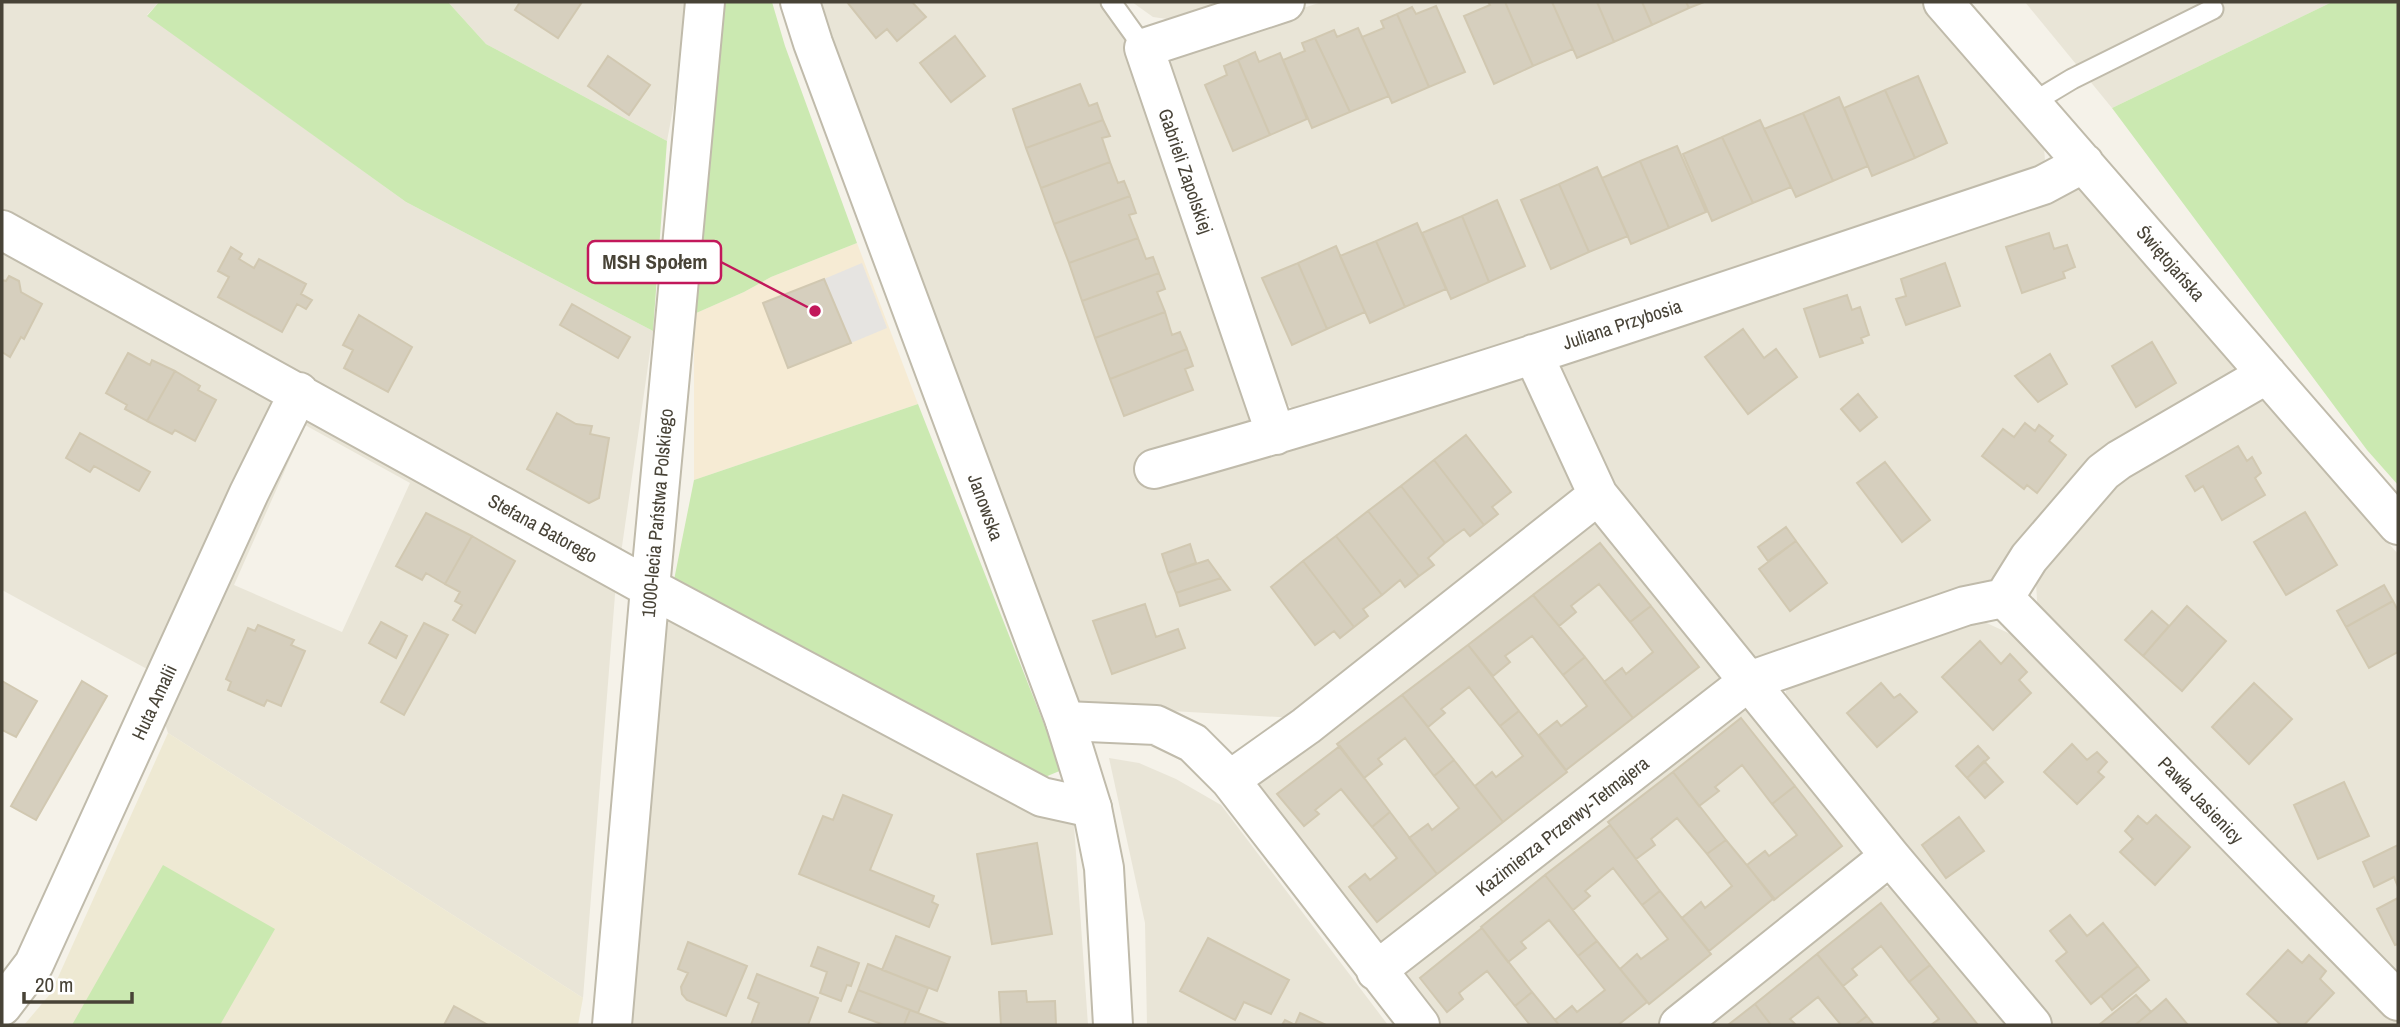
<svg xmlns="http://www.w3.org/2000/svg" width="2400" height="1027" font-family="'Archivo Narrow',sans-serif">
  <rect width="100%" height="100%" fill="#f5f2e9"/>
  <path fill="#e9e5d7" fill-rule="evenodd" d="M2 2H159L147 15 406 202 653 331 615 595 583 998 168 733 147 669 2 590ZM305 425 410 483 342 632 234 585Z
    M448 2H693L667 141 486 44Z
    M822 2H1099L1132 50 1252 407 1249 424 1520 375 1530 379 1576 494 1295 718 1084 706 1077 701 843 80Z
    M1132 2H1224L1167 19 1153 17Z
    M1322 2H1924L2044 148 2045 160 2030 176 1304 412 1293 409 1280 398 1170 70 1172 58 1187 45Z
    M2025 2H2332L2112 108Z
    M2077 185 2234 360 2239 378 1990 582 1763 662 1749 659 1611 483 1557 369 1562 360Z
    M2262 398 2398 554V989L2038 616 2035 567 2110 483Z
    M1592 518 1722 671V681L1386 946 1377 945 1256 793V781Z
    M661 617 1074 825 1088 1025H617Z
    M1978 619 2017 637 2397 1020 2398 1025H2045L1786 707V691L1793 680Z
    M1751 704 1869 849 1868 863 1660 1025H1442L1403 976 1404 965 1739 705Z
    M1109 758 1139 763 1176 779 1221 805 1388 1025H1147L1145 923Z
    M1895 886 2003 1019V1025H1709L1882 888Z"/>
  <path fill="#f6ebd4" d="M857 243 918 404 694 480V314L744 292 771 277Z"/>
  <path fill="#eee9d3" d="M168 733 583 998 578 1025H24L51 993Z"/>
  <path fill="#cbe9b1" d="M159 2H448L486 44 667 141 653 331 406 202 147 16Z
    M721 2H772L785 46 857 243 771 277 744 292 694 314Z
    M2332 2H2398V485L2367 450 2112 108Z
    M918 404 1062 770 1045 777 674 580 694 480Z
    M163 865 275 929 220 1025H72Z"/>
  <path fill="#e6e4e1" d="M862 263 887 328 851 343 824 279Z"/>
  <path fill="#d6cfbe" stroke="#d1c8b1" stroke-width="2" d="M520 2H582L558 38 515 10Z
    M847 2H912L926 17 897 41 887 29 876 38Z
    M1488 2H1505L1533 66 1494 84 1464 16 1490 5Z
    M1505 2H1552L1573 49 1533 66Z
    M1552 2H1597L1614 42 1577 58Z
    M1597 2H1642L1652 25 1614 42Z
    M1642 2H1686L1689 8 1652 25Z
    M1686 2H1704L1689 8Z
    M1436 6 1465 72 1429 87 1397 14 1412 7 1416 14Z
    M1397 14 1429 87 1392 103 1362 37 1384 28 1381 21Z
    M1358 28 1389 96 1350 112 1315 38 1334 30 1337 37Z
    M955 36 985 76 951 102 920 63Z
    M1315 38 1350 112 1312 128 1283 60 1305 51 1302 43Z
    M1255 52 1259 62 1280 53 1307 119 1270 135 1238 60Z
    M608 56 650 85 629 115 588 86Z
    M1238 60 1270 135 1233 151 1205 85 1227 75 1224 66Z
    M1918 76 1947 143 1915 158 1885 90Z
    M1080 84 1089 106 1097 103 1103 120 1026 148 1013 109Z
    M1885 90 1915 158 1872 176 1844 108Z
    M1839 97 1868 166 1833 181 1803 113Z
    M1803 113 1833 181 1796 197 1764 129Z
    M1103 120 1110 136 1102 138 1110 162 1041 188 1026 148Z
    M1760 120 1791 187 1753 203 1722 137Z
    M1722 137 1753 203 1712 221 1683 154Z
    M1677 146 1706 212 1669 228 1640 161Z
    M1640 161 1669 228 1631 244 1602 178Z
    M1110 162 1118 183 1124 181 1130 196 1054 224 1041 188Z
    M1597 167 1628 236 1589 252 1559 184Z
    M1559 184 1589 252 1551 269 1521 200Z
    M1130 196 1136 213 1129 215 1138 238 1069 263 1054 224Z
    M1497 200 1525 266 1489 282 1462 216Z
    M1462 216 1489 282 1451 299 1422 233Z
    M1417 223 1446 289 1405 307 1376 241Z
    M2049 233 2054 249 2067 245 2075 267 2063 272 2065 278 2022 293 2006 247Z
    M1138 238 1146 259 1153 257 1159 273 1082 301 1069 263Z
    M1376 241 1405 307 1370 323 1340 256Z
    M1336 246 1365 312 1327 329 1298 263Z
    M231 247 242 254 239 259 254 268 259 259 306 284 301 294 312 300 306 309 297 304 282 332 218 297 229 277 218 271Z
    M1298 263 1327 329 1292 345 1262 278Z
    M1945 263 1960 306 1906 325 1896 299 1906 296 1901 279Z
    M1159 273 1165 289 1157 292 1165 312 1095 338 1082 301Z
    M9 276 19 281 21 292 42 304 24 339 21 337 10 357 2 352V280L6 281Z
    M824 279 851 343 788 368 763 303Z
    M1847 295 1852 310 1860 307 1869 335 1861 338 1863 343 1820 357 1804 309Z
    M572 304 630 337 618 358 560 325Z
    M1165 312 1172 335 1180 332 1187 349 1110 379 1095 338Z
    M359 315 412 347 388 392 344 368 353 350 343 345Z
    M1743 329 1764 358 1776 349 1797 377 1748 414 1705 357Z
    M2152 342 2176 383 2136 407 2112 366Z
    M1187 349 1193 366 1185 369 1193 390 1124 416 1110 379Z
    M128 353 150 365 152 360 175 371 147 421 125 409 127 405 106 393Z
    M2050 354 2067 384 2038 402 2015 376Z
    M175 371 200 386 198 390 216 400 195 441 175 430 172 434 147 421Z
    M1858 394 1877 417 1860 431 1841 409Z
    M557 413 576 424 592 426 590 434 609 438 599 498 589 503 527 469Z
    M2025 423 2035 431 2039 425 2053 436 2049 441 2066 455 2037 493 2027 485 2024 489 1982 456 2003 429 2014 437Z
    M80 433 150 472 139 491 94 466 90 472 66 458Z
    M1466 435 1511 492 1492 507 1498 514 1484 525 1434 460Z
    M2238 446 2247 461 2252 457 2261 473 2255 478 2265 495 2222 520 2203 486 2195 491 2186 476Z
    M1434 460 1484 525 1470 536 1464 529 1445 543 1401 486Z
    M1885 462 1930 520 1902 542 1857 483Z
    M1401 486 1445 543 1428 558 1434 565 1419 576 1368 511Z
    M1368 511 1419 576 1405 587 1400 580 1382 595 1336 536Z
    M2305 512 2337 565 2286 595 2254 542Z
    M426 513 472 536 445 584 426 573 422 580 396 566Z
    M1786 527 1796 541 1768 561 1758 547Z
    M472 536 515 561 475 633 453 620 462 605 455 601 460 592 445 584Z
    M1336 536 1382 595 1363 609 1368 616 1354 627 1303 561Z
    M1796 541 1827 583 1790 611 1759 569Z
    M1600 543 1651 606 1630 622 1599 584 1571 606 1576 612 1559 626 1533 595Z
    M1190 544 1196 563 1168 573 1162 554Z
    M1208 560 1221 578 1176 593 1168 573Z
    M1303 561 1354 627 1340 638 1334 631 1315 645 1271 587Z
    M1221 578 1230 590 1180 606 1176 593Z
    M2384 585 2393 601 2346 627 2337 611Z
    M1533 595 1585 657 1563 675 1532 636 1505 656 1510 662 1493 676 1468 645Z
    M2393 601 2398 611V652L2369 668 2346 627Z
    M1145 604 1156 637 1178 629 1185 648 1112 674 1093 621Z
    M1651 606 1699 667 1633 718 1604 682 1622 668 1626 674 1653 652 1630 622Z
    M2187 606 2226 641 2182 691 2143 656Z
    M2152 611 2169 626 2143 656 2125 640Z
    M381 622 407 636 396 658 369 643Z
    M424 623 448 635 404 715 381 702Z
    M258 625 294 640 291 645 305 651 281 706 267 700 264 706 228 690 231 682 226 679 248 628 255 631Z
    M1980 641 2001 664 2010 654 2027 672 2019 680 2031 693 1993 730 1942 677Z
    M1468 645 1519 711 1500 726 1469 687 1441 709 1445 713 1428 727 1402 695Z
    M1585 657 1633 718 1566 770 1539 735 1557 721 1561 726 1587 706 1563 675Z
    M2 681 37 701 16 737 2 730Z
    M82 681 107 696 36 820 11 806Z
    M1881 683 1894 698 1900 694 1917 712 1877 747 1847 713Z
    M2254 683 2292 719 2249 764 2212 727Z
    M1402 695 1454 760 1434 776 1405 738 1378 759 1382 764 1364 778 1337 744Z
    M1519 711 1567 772 1503 822 1475 786 1492 772 1496 777 1523 756 1500 726Z
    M1741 718 1795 786 1772 804 1742 765 1715 787 1719 791 1699 806 1673 772Z
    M2072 744 2087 760 2097 752 2107 762 2098 772 2104 777 2077 804 2044 772Z
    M1340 746 1390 812 1372 827 1341 789 1315 810 1319 814 1304 826 1277 794Z
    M1978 746 1989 758 1967 778 1956 766Z
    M1454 760 1503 822 1437 874 1409 838 1428 824 1432 830 1459 808 1434 776Z
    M1984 761 2003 782 1985 798 1967 778Z
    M1673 772 1726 840 1707 854 1677 818 1651 839 1655 845 1636 859 1608 822Z
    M2344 782 2369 836 2318 859 2294 805Z
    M1795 786 1842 846 1774 900 1747 865 1765 851 1769 856 1797 835 1772 804Z
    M843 795 892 815 870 870 934 896 932 902 938 905 929 927 799 874 823 816 833 820Z
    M1390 812 1437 874 1377 922 1349 887 1365 874 1370 880 1397 858 1372 827Z
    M2156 815 2190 847 2155 885 2120 852 2133 839 2125 831 2138 816 2147 824Z
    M1959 817 1984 851 1946 878 1922 845Z
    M1610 825 1660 891 1642 905 1613 868 1585 891 1590 896 1573 910 1545 875Z
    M1726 840 1774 898 1709 951 1682 918 1701 902 1705 908 1732 886 1707 854Z
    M1037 843 1052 934 992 944 977 854Z
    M2398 845V887L2394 877 2374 887 2363 862Z
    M1545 875 1597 941 1578 956 1549 920 1521 942 1526 948 1508 962 1481 927Z
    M1660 891 1711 954 1649 1004 1620 969 1637 954 1641 959 1668 939 1642 905Z
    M2398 898V944L2395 945 2377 909Z
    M1881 903 1930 965 1909 982 1881 946 1852 969 1857 975 1843 986 1817 954Z
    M2070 915 2087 936 2103 923 2138 966 2091 1004 2056 961 2067 952 2050 931Z
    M1482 928 1532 992 1515 1006 1487 971 1459 993 1463 999 1447 1012 1420 978Z
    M896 936 950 957 937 991 882 970Z
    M1208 938 1289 980 1271 1014 1244 1002 1235 1020 1180 991Z
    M1597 941 1647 1002 1618 1025H1559L1555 1020 1572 1006 1577 1012 1605 990 1578 956Z
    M688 942 747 966 726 1016 687 1000 682 994 681 987 688 973 678 969Z
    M818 947 859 963 851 986 847 985 841 1001 820 993 827 972 811 966Z
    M2288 950 2302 963 2309 955 2326 971 2320 979 2334 993 2304 1025H2281L2247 994Z
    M1817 954 1867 1016 1855 1025H1841L1818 997 1790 1019 1796 1025H1771L1755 1004Z
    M868 964 928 988 918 1013 858 990Z
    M1930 965 1978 1025H1931L1939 1019 1909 982Z
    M2138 966 2149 980 2112 1010 2101 996Z
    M757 974 818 998 808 1025H751L759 1003 748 998Z
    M858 990 910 1010 904 1025H884L849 1012Z
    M1026 991 1027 1002 1055 1001 1056 1025H1001L999 992Z
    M1532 992 1555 1020 1559 1025H1530L1515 1006Z
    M2136 995 2151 1012 2135 1025 2100 1024Z
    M2166 999 2188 1025H2135L2151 1012Z
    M1755 1004 1771 1025H1728Z
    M454 1006 488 1025H444Z
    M910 1010 918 1013 949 1025H904Z
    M1300 1013 1326 1025H1282L1285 1020 1295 1025Z
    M1867 1016 1874 1025H1855Z"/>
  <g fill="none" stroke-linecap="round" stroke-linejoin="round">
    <g stroke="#c0bbab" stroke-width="23">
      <path id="service" d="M1111 2 1144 48
        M2032 103 2072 79 2213 9"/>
    </g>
    <g stroke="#c0bbab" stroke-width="42">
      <path id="minor" d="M1943 2 2398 525
        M2 230 650 588 1042 797 1092 808
        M1533 354 1598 495 1890 856 2032 1025
        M1276 435 1144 48 1285 2
        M1154 469C1454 386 1748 283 2043 185L2084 163
        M2004 598 2029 558 2103 472 2119 460 2267 374
        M1065 721 1156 725 1193 743 1230 780 1420 1025
        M1230 780 1306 726 1598 495
        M1376 971 1749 681 1965 606 2004 598 2398 1001
        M2 1006 34 964 249 493 299 392
        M612 1025 650 588 705 2
        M1679 1025 1890 856"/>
    </g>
    <g stroke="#c0bbab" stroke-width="42">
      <path id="tertiary" d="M800 2 813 43 1065 721 1092 808 1104 868 1113 1025"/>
    </g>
    <use href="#service" stroke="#fff" stroke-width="19"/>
    <use href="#minor" stroke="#fff" stroke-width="38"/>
    <use href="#tertiary" stroke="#fff" stroke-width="38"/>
  </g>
  <g text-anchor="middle" stroke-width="7" stroke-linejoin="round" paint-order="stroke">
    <g font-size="19" fill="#484337" stroke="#fff">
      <text transform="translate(1186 171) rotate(71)" y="7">Gabrieli Zapolskiej</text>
      <text transform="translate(2171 263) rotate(49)" y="7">Świętojańska</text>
      <text transform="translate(1622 324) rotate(-18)" y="7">Juliana Przybosia</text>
      <text transform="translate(986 507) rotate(70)" y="7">Janowska</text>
      <text transform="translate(657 513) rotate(-85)" y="7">1000-lecia Państwa Polskiego</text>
      <text transform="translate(543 528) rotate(29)" y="7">Stefana Batorego</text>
      <text transform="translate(154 702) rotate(-65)" y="7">Huta Amalii</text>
      <text transform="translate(2201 800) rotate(46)" y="7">Pawła Jasienicy</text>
      <text transform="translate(1562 826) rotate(-38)" y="7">Kazimierza Przerwy-Tetmajera</text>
    </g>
  </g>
  <path fill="none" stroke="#c2185b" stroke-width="2.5" d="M815 311L721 262"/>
  <circle fill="#c2185b" stroke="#fff" stroke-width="2.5" cx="815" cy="311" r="7"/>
  <rect fill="#fff" stroke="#c2185b" stroke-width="2.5" x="588" y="241" width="133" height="42" rx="7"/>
  <g font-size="21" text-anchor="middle" font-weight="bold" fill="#484337">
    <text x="655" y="269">MSH Społem</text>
  </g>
  <rect width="2400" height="1027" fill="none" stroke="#484337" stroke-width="7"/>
  <path d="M24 992v10h108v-10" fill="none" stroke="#484337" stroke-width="3.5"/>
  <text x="35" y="992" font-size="21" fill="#484337" stroke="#ffffff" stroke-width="5" paint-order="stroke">20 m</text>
</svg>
